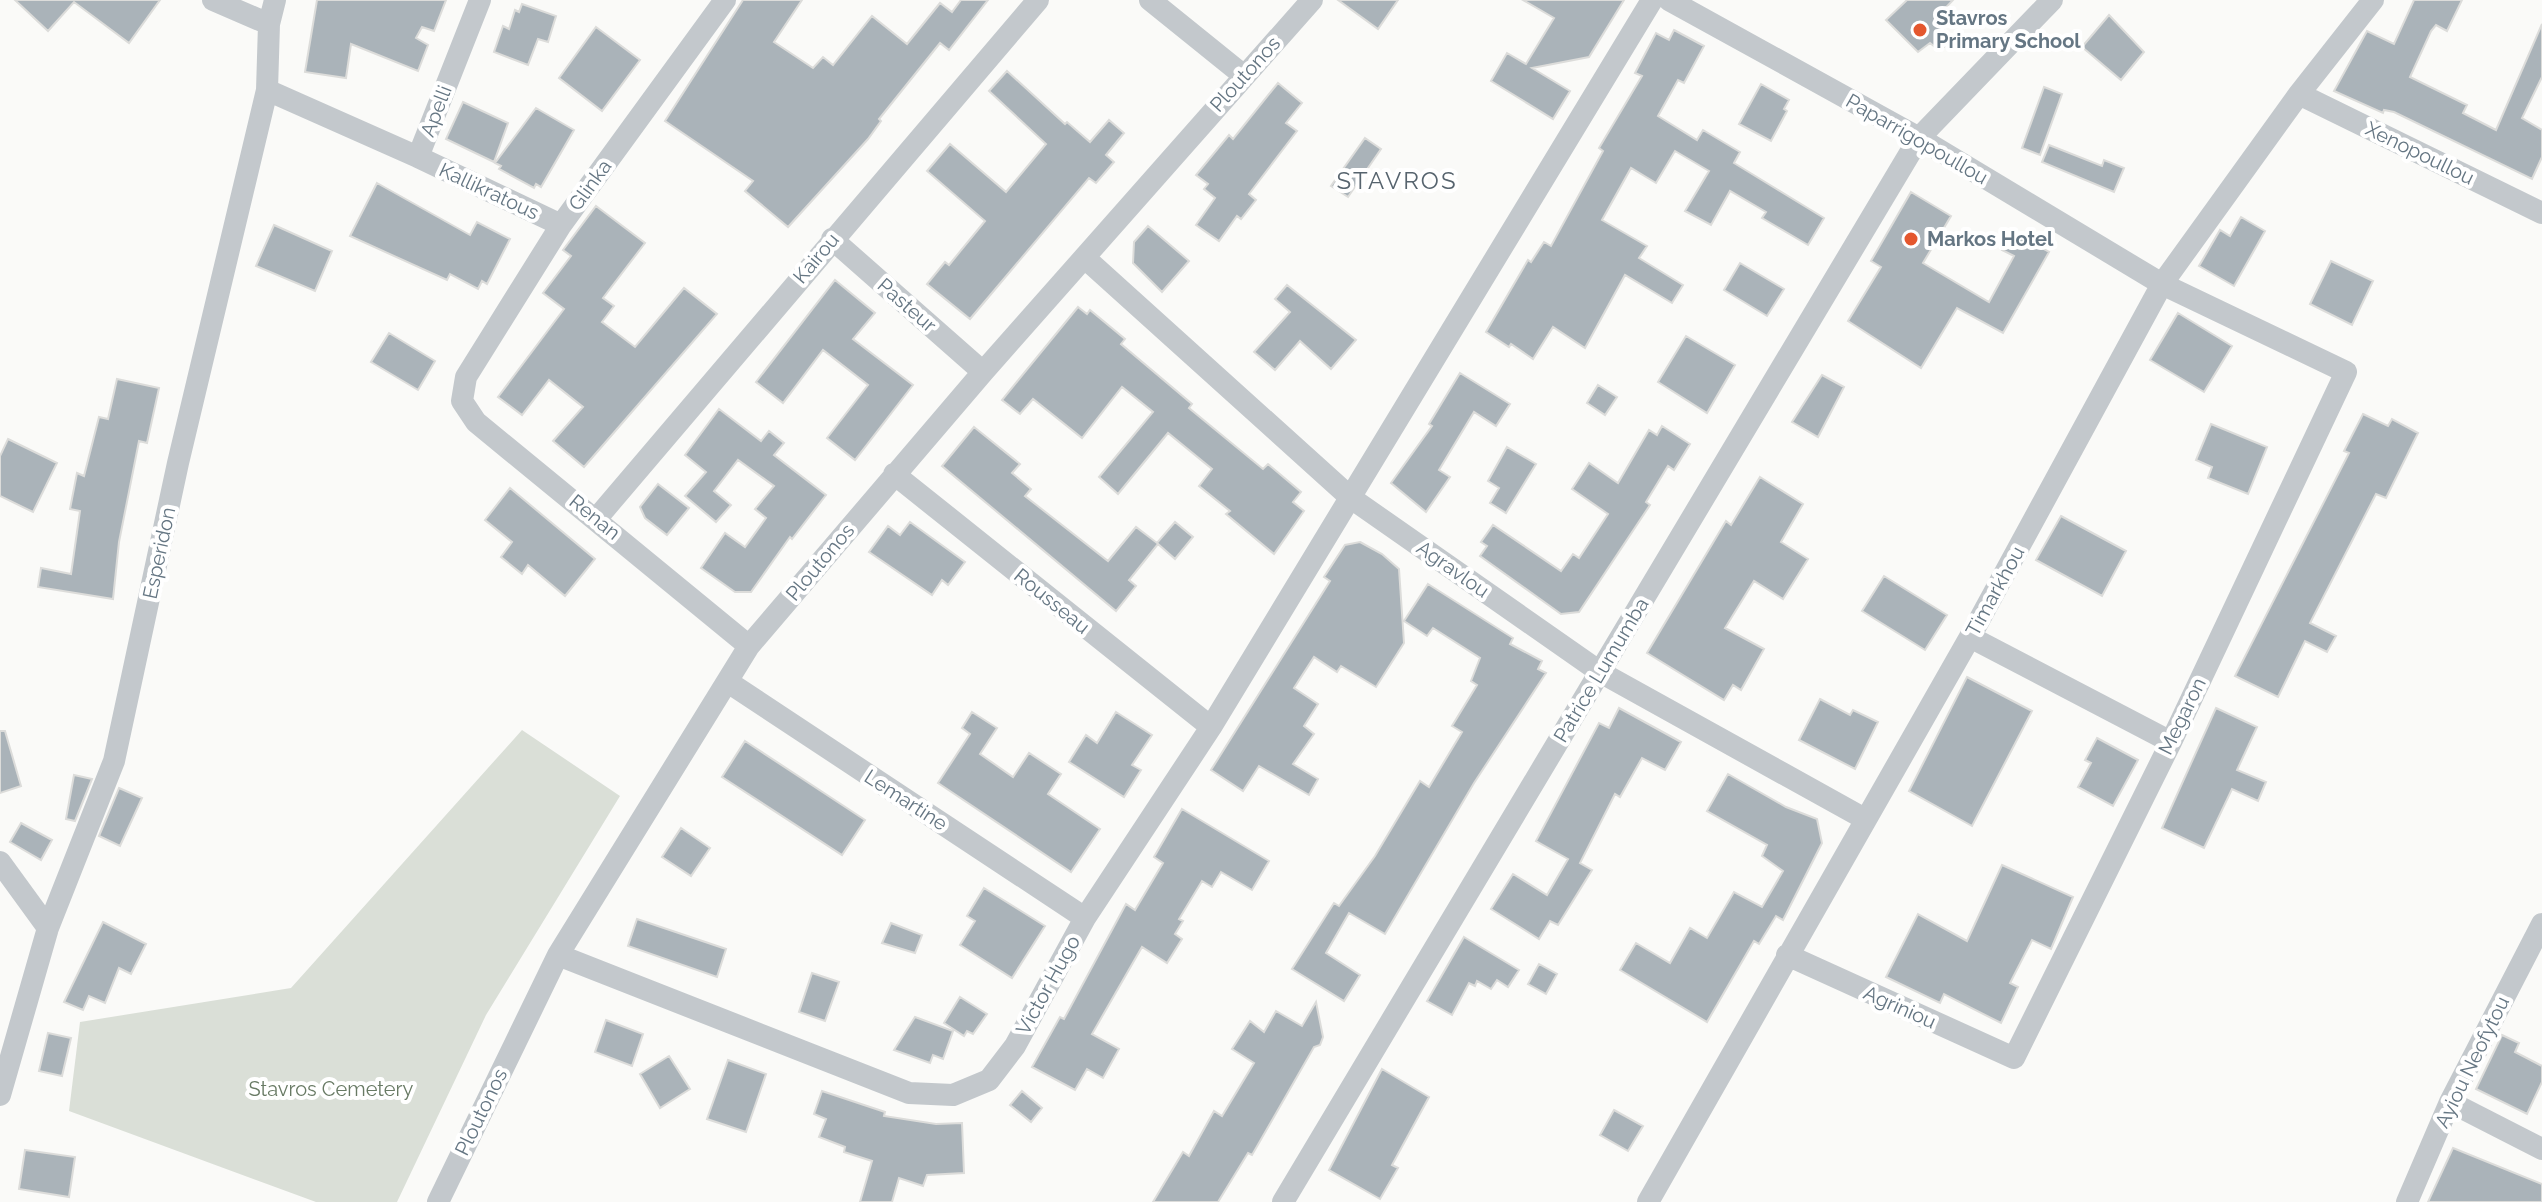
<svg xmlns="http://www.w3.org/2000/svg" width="2542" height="1202" font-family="Raleway,sans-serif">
  <rect width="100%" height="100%" fill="#fafaf8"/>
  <path fill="#dadfd7" d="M522 730 620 796 486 1015 397 1202H316L69 1111 80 1022 291 988Z"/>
  <path fill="#aab3b9" stroke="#dcdcda" stroke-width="2" d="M15 0H160L129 43 74 2 48 31Z
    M317 0H446L434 31 422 27 416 38 428 45 418 71 351 44 346 78 305 72Z
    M743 0H802L774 42 813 68 823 57 833 65 872 16 907 44 940 3 952 12 961 0H988L949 50 940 43 879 119 881 121 868 139 788 227 745 191 753 181 665 121Z
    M1338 0H1398L1378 29Z
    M1523 0H1624L1589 57 1532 68 1570 91 1553 119 1491 81 1507 53 1526 64 1554 18Z
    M1907 0H1953L1935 19 1952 39 1940 51 1930 43 1918 52 1886 20Z
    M2414 0H2462L2447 31 2436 25 2431 31 2410 77 2467 105 2463 113 2496 130 2542 24V77L2522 118 2542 130V157L2532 179 2394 112 2384 110 2383 113 2334 91 2367 31 2394 44Z
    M522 4 556 16 548 42 538 39 528 65 494 52 503 26 509 29 515 10 519 12Z
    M2109 15 2144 52 2121 80 2082 47Z
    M596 27 640 60 602 111 559 78Z
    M1674 30 1704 46 1684 83 1678 80 1658 116 1697 140 1703 130 1740 152 1734 163 1824 218 1808 245 1762 218 1766 212 1730 191 1711 225 1685 211 1709 171 1675 151 1656 183 1631 168 1602 220 1647 246 1639 258 1683 285 1672 303 1625 275 1585 348 1553 327 1533 359 1511 344 1509 347 1486 332 1528 260 1531 262 1544 242 1551 246 1603 151 1599 148 1642 76 1635 73 1656 33 1669 40Z
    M1007 71 1065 124 1067 122 1090 142 1109 120 1124 133 1106 155 1114 162 1096 183 1089 178 970 319 927 284 945 262 949 265 985 221 927 171 950 144 1006 192 1046 144 989 91Z
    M1278 83 1302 103 1286 123 1297 131 1249 194 1256 200 1241 219 1237 216 1219 241 1196 225 1215 198 1204 189 1208 184 1196 175 1229 135 1233 139Z
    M1761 84 1789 100 1784 109 1787 111 1771 141 1739 124Z
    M2044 87 2062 94 2040 155 2022 148Z
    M463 102 508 123 494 162 446 139Z
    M536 108 574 130 541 187 536 184 534 188 499 169 501 166 495 163Z
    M1365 138 1381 149 1348 197 1331 186Z
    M2049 145 2102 166 2104 160 2124 168 2114 192 2042 162Z
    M377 183 470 235 477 222 510 239 487 284 482 281 478 289 450 274 447 280 350 236Z
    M1911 192 1951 216 1923 263 1989 302 2014 256 2002 250 2012 231 2049 252 2003 333 1957 308 1921 368 1848 321 1881 267 1871 261Z
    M596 206 645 243 603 298 614 306 602 322 635 347 684 288 717 314 584 467 553 441 583 407 549 380 522 415 498 397 564 309 543 293 571 256 563 250Z
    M2241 217 2265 231 2234 286 2199 266 2220 230 2230 236Z
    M274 225 332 251 315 291 256 266Z
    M1148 226 1189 261 1162 292 1133 263 1134 242Z
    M2331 261 2373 281 2352 325 2310 304Z
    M1740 263 1784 289 1767 316 1724 290Z
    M835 280 875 313 853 339 913 385 855 460 827 438 868 385 823 350 783 403 756 382Z
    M1287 285 1356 340 1331 369 1300 341 1275 370 1254 352 1290 312 1275 299Z
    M1078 307 1087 314 1090 310 1125 339 1121 344 1192 404 1189 408 1263 469 1268 464 1301 492 1293 502 1304 511 1274 554 1226 514 1230 511 1199 486 1212 469 1168 433 1118 494 1099 477 1153 412 1122 387 1082 438 1033 399 1020 414 1002 400Z
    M2178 313 2232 346 2204 392 2150 360Z
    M389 333 435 361 418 390 371 362Z
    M1686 336 1735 365 1707 413 1658 382Z
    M1460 373 1510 404 1496 426 1474 412 1439 470 1450 477 1426 512 1391 483 1432 426 1429 424Z
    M1822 375 1844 387 1818 437 1792 422Z
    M117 379 159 388 147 443 139 441 119 542 113 599 38 587 41 568 71 574 80 511 70 509 77 473 84 476 99 417 108 419Z
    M1598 385 1617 397 1605 415 1587 403Z
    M719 409 761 441 769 431 784 443 774 455 826 495 792 539 790 537 751 592H735L701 568 725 533 745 547 766 518 755 509 774 486 738 460 714 491 731 505 716 522 685 496 706 472 685 455Z
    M2363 414 2388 426 2392 419 2418 433 2386 498 2376 494 2310 623 2336 636 2327 652 2305 641 2278 697 2235 676 2349 453 2344 451Z
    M2211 424 2267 447 2248 494 2208 478 2212 467 2196 460Z
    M1662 426 1690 444 1674 470 1668 466 1646 502 1650 505 1579 612 1561 614 1480 556 1487 546 1481 542 1493 525 1561 571 1573 554 1579 558 1608 514 1572 489 1589 463 1618 483 1649 430 1657 435Z
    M974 427 1020 464 1012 473 1031 489 1025 496 1108 561 1136 527 1157 543 1175 522 1193 537 1175 559 1158 544 1129 580 1136 586 1116 611 942 466Z
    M8 439 57 463 33 512 0 496V456Z
    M1507 447 1536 464 1506 513 1490 503 1499 488 1488 481Z
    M1760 477 1803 504 1781 542 1808 559 1783 599 1754 581 1725 628 1764 649 1741 690 1733 685 1724 700 1647 653 1726 521 1731 525Z
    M658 484 689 508 667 535 645 518 640 507Z
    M510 488 595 559 565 596 528 565 522 574 501 557 512 542 485 520Z
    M2061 516 2126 551 2102 596 2036 560Z
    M910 522 965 562 948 585 942 580 932 595 869 552 888 526 900 535Z
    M1360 542 1382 554 1399 569 1404 643 1376 687 1341 666 1337 672 1314 657 1294 688 1318 704 1304 726 1314 734 1293 764 1318 779 1309 795 1259 766 1243 791 1211 770 1330 581 1324 577 1345 545Z
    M1884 576 1947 615 1925 650 1862 611Z
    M1428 584 1513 638 1510 644 1542 661 1538 669 1546 673 1474 783 1385 934 1349 913 1326 953 1360 975 1344 1001 1292 969 1334 903 1339 906 1375 856 1420 781 1429 787 1462 732 1452 726 1477 685 1471 681 1480 658 1433 628 1427 636 1404 621Z
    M1967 677 2032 711 1972 826 1909 791Z
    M1820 699 1850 715 1853 710 1878 722 1855 769 1799 740Z
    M1619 708 1681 742 1665 770 1642 758 1620 797 1615 794 1580 863 1592 870 1558 925 1550 921 1539 939 1491 909 1513 874 1547 895 1568 859 1536 841 1599 723 1609 728Z
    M2216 708 2257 727 2237 770 2266 782 2258 801 2232 789 2204 848 2162 828Z
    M972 712 997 728 980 754 1013 777 1029 753 1061 774 1048 794 1100 829 1071 872 938 783 970 734 962 728Z
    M1116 712 1152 735 1132 765 1141 770 1124 797 1069 762 1086 735 1097 743Z
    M0 731H5L21 786 0 793Z
    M2097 738 2138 760 2113 806 2078 787 2091 763 2085 760Z
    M745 741 865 820 842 855 722 777Z
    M1728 774 1786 807 1817 819 1822 843 1783 920 1776 916 1759 944 1754 941 1707 1022 1620 970 1636 943 1670 963 1690 928 1707 938 1734 892 1762 907 1783 871 1762 856 1767 845 1707 811Z
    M74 775 92 779 75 821 66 819Z
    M119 788 142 798 120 846 99 836Z
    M1182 809 1269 861 1252 890 1221 872 1212 887 1202 881 1179 919 1183 921 1175 934 1182 939 1167 963 1142 947 1092 1034 1119 1049 1103 1078 1087 1069 1075 1090 1032 1067 1060 1017 1064 1019 1126 904 1135 910 1163 863 1154 857Z
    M21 823 52 840 41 860 10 842Z
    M681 828 710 848 691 876 662 857Z
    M2002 865 2073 897 2051 949 2032 940 2010 983 2018 987 2001 1023 1944 994 1940 1003 1886 977 1918 914 1967 941Z
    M984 888 1045 926 1012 978 960 945 975 921 967 916Z
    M637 919 726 949 717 977 628 946Z
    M103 922 146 944 131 974 119 968 105 1003 89 996 83 1010 64 1002Z
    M891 923 922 935 915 953 882 943Z
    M1464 937 1519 970 1508 987 1497 980 1491 989 1477 981 1475 986 1469 983 1452 1015 1427 1001Z
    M1539 964 1557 974 1546 994 1528 984Z
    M812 973 839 982 825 1021 799 1012Z
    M960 997 987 1014 973 1034 967 1031 964 1036 944 1023Z
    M1316 1002 1323 1037 1320 1045 1314 1047 1252 1155 1248 1153 1218 1202H1153L1183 1152 1189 1156 1214 1111 1222 1116 1254 1063 1232 1049 1250 1021 1264 1032 1276 1011 1302 1026Z
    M915 1017 953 1031 943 1059 933 1055 930 1063 894 1050Z
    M606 1020 643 1034 632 1066 595 1052Z
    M48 1033 71 1038 62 1076 39 1071Z
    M2502 1035 2519 1043 2515 1052 2542 1066V1082L2527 1114 2476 1089Z
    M669 1056 690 1089 660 1108 640 1074Z
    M728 1060 766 1074 746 1132 707 1119Z
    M1382 1069 1429 1097 1392 1165 1398 1168 1380 1199 1329 1170Z
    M822 1091 885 1112 884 1116 936 1124 962 1123 964 1173 927 1175 923 1186 899 1178 892 1202H860L872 1161 844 1152 845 1147 819 1137 826 1119 814 1114Z
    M1022 1091 1042 1108 1031 1122 1010 1105Z
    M1614 1110 1643 1126 1628 1151 1600 1135Z
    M2453 1148 2542 1184V1202H2428Z
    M25 1150 75 1157 69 1197 19 1189Z"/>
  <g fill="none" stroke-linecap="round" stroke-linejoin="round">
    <path stroke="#c3c8cc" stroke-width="22" d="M213 0 269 24
      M725 0 561 225 466 377 462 401 476 422 749 646
      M1150 0 1243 75
      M1669 0 1919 138 2162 284 2346 372 2171 742 2014 1058 1787 955
      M267 90 418 157 480 0
      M2299 94 2542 213
      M418 157 561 225
      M832 239 983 372
      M1085 258 1351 498 1600 672 1865 819
      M894 474 1211 727
      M597 518 1038 0
      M1970 637 2171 742
      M728 682 1085 918
      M0 862 48 928
      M558 955 909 1093 953 1095 989 1080 1015 1046 1085 918 1211 727 1652 0
      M0 1095 48 928 114 761 178 463 267 90 269 24 275 0
      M2450 1102 2542 1149
      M438 1202 558 955 749 646 983 372 1312 0
      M1283 1202 1919 138 2052 0
      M1648 1202 1970 637 2162 284 2299 94 2373 0
      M2407 1202 2450 1102 2542 924"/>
  </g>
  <g fill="#e4572e" stroke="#fff" stroke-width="3">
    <circle cx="1920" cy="30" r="8"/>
    <circle cx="1911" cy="239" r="8"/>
  </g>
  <g text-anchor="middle" stroke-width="8" stroke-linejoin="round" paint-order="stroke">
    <g font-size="20" font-weight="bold" fill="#657683" stroke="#fff" text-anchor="start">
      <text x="1936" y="25">Stavros<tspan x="1936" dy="23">Primary School</tspan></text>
      <text x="1927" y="246">Markos Hotel</text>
    </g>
    <g font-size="20" fill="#657683" stroke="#fff">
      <text transform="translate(1245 74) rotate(-48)" y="7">Ploutonos</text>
      <text transform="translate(436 111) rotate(-69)" y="7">Apelli</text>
      <text transform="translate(1917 139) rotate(30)" y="7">Paparrigopoullou</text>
      <text transform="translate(2420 153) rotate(26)" y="7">Xenopoullou</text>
      <text transform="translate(590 185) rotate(-54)" y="7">Glinka</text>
      <text transform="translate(489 191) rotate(25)" y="7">Kallikratous</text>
      <text transform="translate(816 258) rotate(-50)" y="7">Kairou</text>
      <text transform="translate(907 305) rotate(41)" y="7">Pasteur</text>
      <text transform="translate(595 517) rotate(39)" y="7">Renan</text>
      <text transform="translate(159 553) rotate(-78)" y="7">Esperidon</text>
      <text transform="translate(820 562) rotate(-50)" y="7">Ploutonos</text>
      <text transform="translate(1453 569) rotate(35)" y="7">Agravlou</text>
      <text transform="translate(1995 591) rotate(-61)" y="7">Timarkhou</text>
      <text transform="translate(1052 601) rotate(39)" y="7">Rousseau</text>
      <text transform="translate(1601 670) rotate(-59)" y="7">Patrice Lumumba</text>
      <text transform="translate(2182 716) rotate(-64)" y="7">Megaron</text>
      <text transform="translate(906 800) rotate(33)" y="7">Lemartine</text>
      <text transform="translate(1048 985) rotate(-61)" y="7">Victor Hugo</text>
      <text transform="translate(1900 1007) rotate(24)" y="7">Agriniou</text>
      <text transform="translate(2472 1062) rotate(-64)" y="7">Ayiou Neofytou</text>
      <text transform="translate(481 1112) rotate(-64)" y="7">Ploutonos</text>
    </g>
    <g font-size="20" fill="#687a64" stroke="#fff">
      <text x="331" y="1096">Stavros Cemetery</text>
    </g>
    <g font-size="24" letter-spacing="2" fill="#57646e" stroke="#fff">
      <text x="1397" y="189">STAVROS</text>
    </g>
  </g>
</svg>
